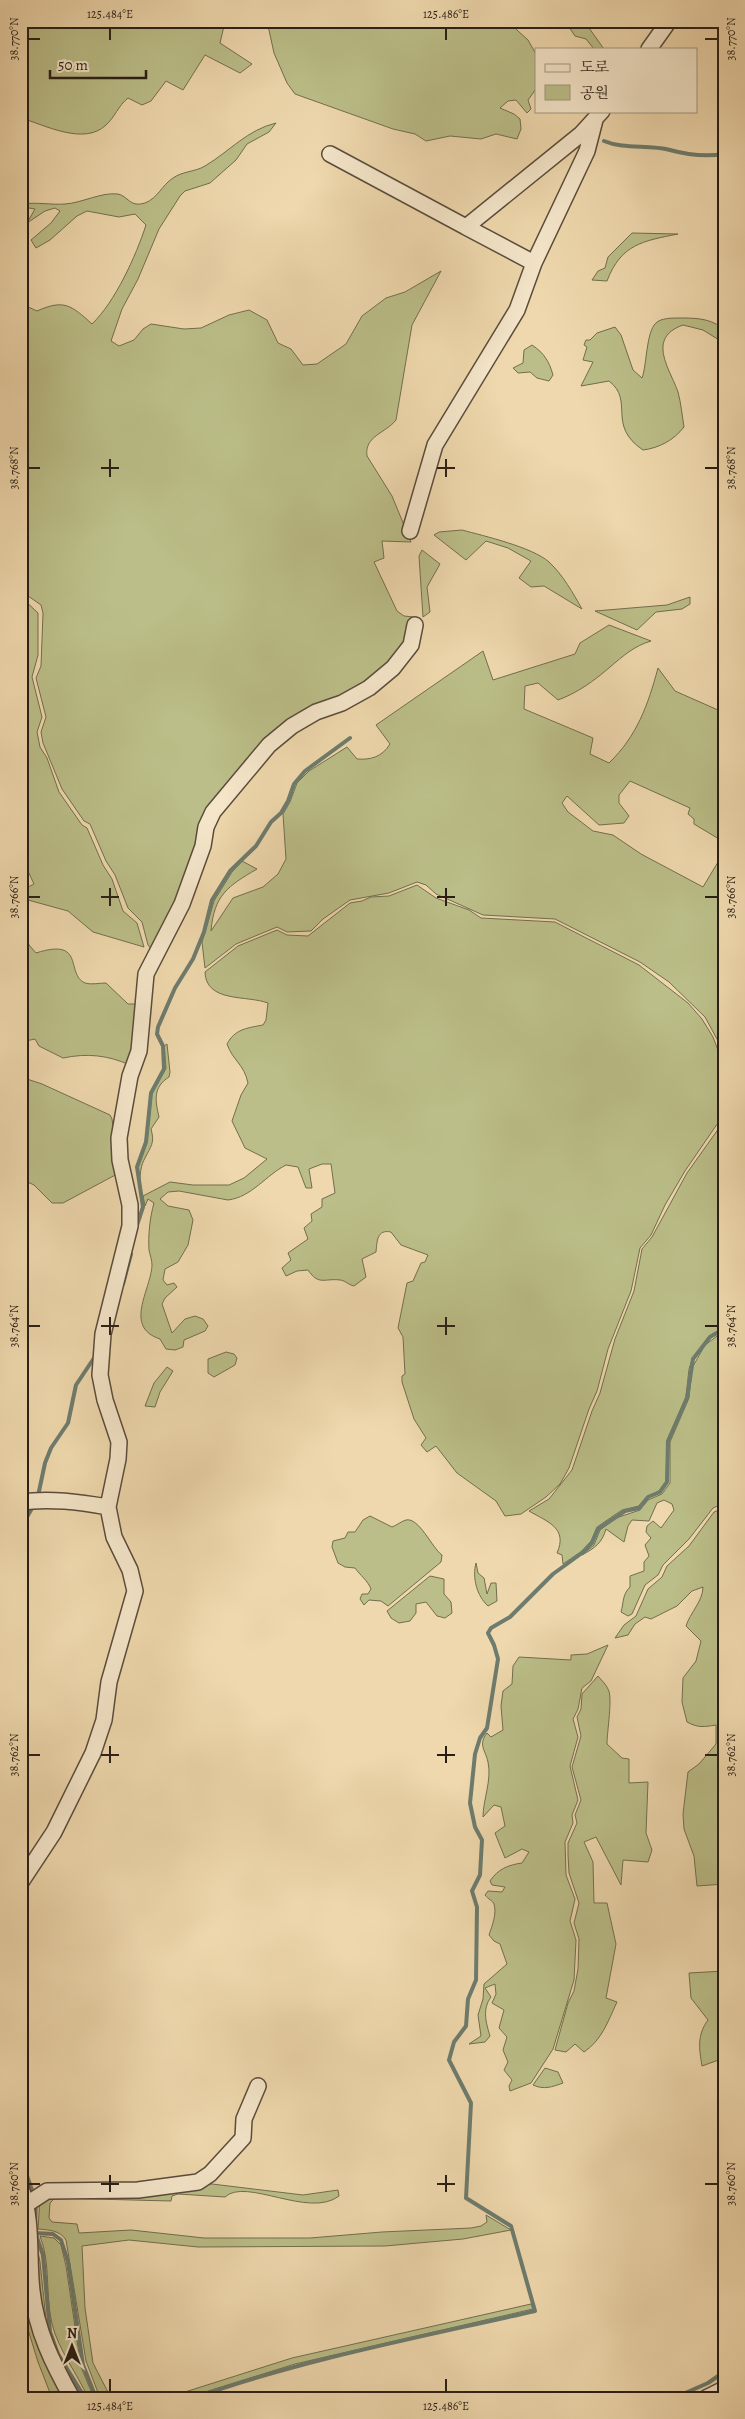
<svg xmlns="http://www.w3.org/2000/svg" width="745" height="2419" font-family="Alegreya,'Noto Serif KR',serif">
  <rect width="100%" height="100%" fill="#efd8ad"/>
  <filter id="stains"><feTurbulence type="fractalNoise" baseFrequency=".004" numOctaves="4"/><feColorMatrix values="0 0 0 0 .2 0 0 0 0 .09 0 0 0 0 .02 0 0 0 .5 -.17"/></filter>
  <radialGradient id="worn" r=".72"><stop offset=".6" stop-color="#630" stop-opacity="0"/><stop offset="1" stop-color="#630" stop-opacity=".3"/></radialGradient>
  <path fill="#bbbe88" stroke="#726e4f" d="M21 21H211L224 26 220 43 252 64 240 73 205 55 183 90 166 81 151 101 142 105 128 98C118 106 115 117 106 125 84 146 45 125 21 118Z
    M267 21H507L528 40 536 54V89L528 100 531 109 527 113 516 100 508 101 500 108 514 114 520 119 521 129 517 139 496 134 481 139 450 136 426 141 415 134 393 129 295 94 287 83 274 53Z
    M565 21H584L604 49H594L586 39 575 36Z
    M276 123 269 132 247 144 236 160 210 183 185 191 180 196 159 229 138 279 122 309 111 341 119 346 134 340 143 329 151 324 184 329 201 328 229 315 249 310 267 320 278 343 291 349 303 365 317 364 346 344 362 316 386 298 405 292 441 271 412 325 396 420C386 433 364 436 367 456L392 496 411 542 382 541 384 558 374 562 397 611 404 616 414 617 413 625 391 666 256 755 197 853 153 951 148 945 142 922 128 908 115 875 106 861 90 824 84 821 62 789 43 743 41 732 46 717 36 678 41 666 43 613 41 605 21 591V297L26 306 37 311C64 299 71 305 92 324 115 302 136 256 146 225L135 214 119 217 87 211 77 216 50 240 36 248 31 240 51 223 60 211 55 208 45 211 27 223 35 209 29 208 23 212 21 208 23 204C37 202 51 205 65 204 82 203 101 192 118 194 128 196 130 208 145 203 158 198 162 185 173 178 183 171 195 172 205 166 230 151 247 130 276 123Z
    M632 233 678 234C643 241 621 244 607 281L592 280 598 271 605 268 608 257Z
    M679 318C695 318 712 318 724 330V343L703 330 683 325C646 338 670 369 678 392 681 403 682 415 684 427 674 440 659 448 643 450 606 425 635 401 609 381L581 386 593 362 583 360 587 347 584 345 586 340H590L597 333 615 327 621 335 633 370 642 378C647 365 646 332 656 323 661 318 672 318 679 318Z
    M532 345C544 353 549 361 553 375L549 381 537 378 530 372 518 373 513 368 523 363 524 350Z
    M462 530C484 536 532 547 549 562 563 575 573 593 582 609L544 586 531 587 519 578 531 561 508 548 486 541 466 560 434 535 439 532Z
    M422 550 440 564 427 587 430 612 423 617 419 556Z
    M21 597 38 613V655L32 677 42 717 37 732 40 747 47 758 59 792 82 825 87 828 103 865 112 879 123 911 137 923 144 947 93 932 68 911 28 900 22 890 34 884 27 869 21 868Z
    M690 597V604L682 609 656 612 637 630 595 611 667 605Z
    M609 625 651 641C634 646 623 656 610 667 594 681 577 693 558 700L538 683 525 686 524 709 593 738 590 754 609 763C637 736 648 705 658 668L675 691 718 710H724V842L694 824V819L688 814 690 808 630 781 619 795V803L629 816 624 823 599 825 567 796 562 803 568 812 593 831 613 835 641 854 703 887 724 852V1052L705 1017 669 982 640 962 555 919 483 915 436 894 426 885 417 882 389 893 350 900 323 919 311 931 287 932 277 927 236 944 205 968 202 942 214 901 232 872 242 861 257 869C228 886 214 895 211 931L233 898 263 887 278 874 286 859 283 814 290 802 297 783 309 771 347 747 357 759C371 760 382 757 390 744L376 725 483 651 493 680 575 654 580 643Z
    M417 885 436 898 469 910 481 918 555 922 639 965 688 1003 702 1019 713 1037 719 1053 721 1072 724 1073V1114L685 1171 665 1205 651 1235 640 1248 631 1291 608 1349 597 1391 589 1409 569 1468 560 1484 546 1497 521 1514 505 1516 496 1501 457 1473 436 1446 427 1452 421 1445 426 1438 414 1419 402 1382V1376L405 1374 403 1337 398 1328 407 1283 413 1281 421 1263 425 1262 428 1255 401 1245 391 1232C377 1229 377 1241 376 1252L362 1259 366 1277 354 1286C349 1285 344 1280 340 1280 324 1278 319 1286 308 1270L297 1271 286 1276 282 1268 291 1260 288 1253 308 1239 304 1228 312 1221 311 1214 322 1207V1199L335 1193 331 1164H322L309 1169 312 1188H306L298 1167 286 1165C266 1175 252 1197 228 1200L179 1191 168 1192 160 1199 168 1206 189 1210 193 1220 188 1245 178 1262 165 1269 163 1280 167 1285 174 1283 177 1287 165 1298 162 1304 172 1333 185 1319 195 1316 203 1319 208 1326 205 1331 184 1340 183 1347 175 1350 166 1349 160 1339C123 1327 151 1290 152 1265 152 1260 150 1255 149 1250 148 1235 150 1217 154 1203L148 1199 145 1206 143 1196 170 1182 193 1185H229L244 1178 267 1159 245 1148 232 1121 241 1095 248 1083C244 1064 233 1061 227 1044 235 1029 247 1028 263 1025L266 1020 268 1003C247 995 206 1003 205 972L238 946 277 930 287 935 308 936 350 903 362 901 371 897 389 896Z
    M21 926 24 928 29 945 36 953C86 937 65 974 85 983 91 985 99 983 106 983L128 1004H136L130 1065C107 1055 87 1053 63 1058L39 1046 35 1039 21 1042Z
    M167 1044 170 1072 169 1077C153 1087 155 1100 159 1117L151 1129C155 1143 151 1146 145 1158 141 1165 140 1173 140 1181L138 1167 147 1142 152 1093 166 1068 164 1046Z
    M24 1078 42 1084 110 1115 112 1119 119 1173 63 1203H52L34 1185 21 1179V1080Z
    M724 1121V1327L709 1336 692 1360 689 1369 686 1397 667 1441 666 1481 659 1491 648 1496 639 1506 622 1510 597 1527 591 1541 582 1551 563 1564 562 1555 557 1553C568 1528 548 1522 529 1511L549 1499 572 1470 592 1411 600 1393 615 1339 634 1291 642 1249 652 1237 687 1173Z
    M724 1331V1503L713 1508 689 1539 663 1565 658 1575 645 1585 632 1614 628 1616 621 1612C624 1602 622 1595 630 1587V1576L644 1571V1562L649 1556 645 1545 651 1538 646 1532 647 1526 653 1521 661 1528 674 1510 672 1504 664 1500 657 1503 649 1521 632 1520 628 1526 624 1542 606 1529C602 1543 595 1548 582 1555L594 1545 600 1530 616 1518 640 1510 648 1500 662 1494 670 1483V1442L689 1398 692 1368 705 1345Z
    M226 1352 234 1354 237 1358 235 1365 214 1377 208 1373V1359Z
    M167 1367 173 1371 160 1392 155 1407 145 1406 154 1383Z
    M724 1508V1884L697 1886 694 1856 684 1829 683 1814 688 1772 699 1764 716 1744V1725C704 1727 698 1728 687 1722L682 1702 683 1678 696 1661 701 1641 686 1626C690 1613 703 1601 703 1587L692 1591 677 1606 651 1619 645 1617 635 1624 628 1635 615 1638 624 1625 636 1616 648 1589 662 1577 667 1566 689 1546 714 1512Z
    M370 1516 392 1527C397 1525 402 1521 406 1520 419 1517 432 1548 442 1555L441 1562 388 1606 381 1601 369 1600 364 1605 360 1599 362 1594H368L371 1589C368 1581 360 1575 355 1568L345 1567 338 1563 332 1547 333 1541 345 1538 348 1532H355L363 1520Z
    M476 1563 478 1573 484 1578 487 1594 491 1583H496L497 1601 488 1606C477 1596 472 1578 476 1563Z
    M430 1576 444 1579V1594L451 1602 452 1613 445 1618 437 1616 426 1602 416 1604V1613L410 1621 399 1623 391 1618 387 1611Z
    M608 1645 591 1681 582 1688 578 1709 573 1719 578 1737 570 1766 578 1800 572 1815 573 1823 565 1842 566 1875 575 1899 570 1921 576 1940 574 1980 553 2049 531 2083 510 2091 509 2086 512 2080 504 2070 508 2062 503 2050 507 2037 499 2028 504 2010 492 2003 496 1994 495 1984 485 1988 491 1997C482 2009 486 2023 490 2036L485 2042 469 2044 481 2036 478 2015 483 1999 484 1984 507 1964 500 1944 494 1941 489 1935C492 1926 497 1914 494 1904 493 1901 488 1899 485 1895L488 1891 502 1892 505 1887 492 1885 490 1881C498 1869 508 1865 522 1863L529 1852 522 1849 505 1858 495 1833 505 1826 501 1807 494 1805 483 1817C483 1800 492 1780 488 1762 485 1749 478 1745 487 1733L491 1737 503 1730 501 1706 503 1691 512 1684 513 1666 519 1657 571 1660V1655L587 1654Z
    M598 1676C601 1680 606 1684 608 1689 613 1697 607 1731 607 1744L622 1758 629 1759V1783L648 1782 646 1833 652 1850 648 1862 623 1860 621 1885 596 1837 584 1842 593 1862 594 1903H607L616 1944 606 1998 617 2002C608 2021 602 2040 584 2052L575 2044 566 2052 555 2050 568 2003 574 1991 578 1969 579 1939 574 1923 579 1903 569 1873 568 1855V1843L577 1823 575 1815 581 1800 572 1767 581 1736 577 1717 581 1709 582 1694Z
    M724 1971V2058L702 2066C699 2048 697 2035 708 2020L691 1998 689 1973Z
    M545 2068 558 2072 563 2083C552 2087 544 2090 533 2085Z
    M212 2184 303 2195 338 2190 339 2196C309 2219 246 2177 225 2197L178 2194 172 2196 171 2201 55 2198 50 2203 49 2218 52 2222 77 2224 79 2233 131 2230 204 2238H310L382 2232 471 2228 481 2226 487 2222 486 2215 511 2230 463 2239 385 2246 198 2247 129 2240 82 2246 85 2308 93 2363 111 2398H100L86 2361 66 2240C60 2230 48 2230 38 2229L40 2198Z
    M34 2203V2232L40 2262 47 2329 51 2344 81 2398H76L41 2326 31 2233Z
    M21 2235H24L26 2269 65 2398H52L38 2362 26 2323 21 2287Z
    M40 2236 54 2238 61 2245 66 2266 81 2367 94 2398H88C77 2373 59 2351 52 2324 45 2295 51 2264 40 2236Z
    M531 2304 533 2309 295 2364 186 2398H166L292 2358Z"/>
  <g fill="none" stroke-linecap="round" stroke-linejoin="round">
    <path stroke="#6d7c6e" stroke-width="4" d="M604 141C625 150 648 144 670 150 688 155 705 157 724 154
      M136 1228 143 1207 137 1167 146 1142 151 1093 164 1069 163 1046 157 1034 158 1027 175 988 193 959 204 932 212 900 230 871 256 846 271 822 281 813 288 801 294 784 305 771 350 738
      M123 1284 131 1254
      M38 1496 45 1463 51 1448 68 1423 76 1385 96 1355
      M21 1527 34 1505
      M21 2159 33 2193
      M35 2225 36 2202
      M35 2233 53 2234 61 2240 68 2262 83 2365 96 2398
      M36 2235 43 2255 50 2332 58 2354 85 2398
      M194 2398C304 2359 421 2337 535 2311L511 2226 466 2198 471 2103 449 2060 454 2042 466 2026 468 1999 476 1980 477 1907 472 1891 480 1875 482 1840 475 1827 470 1803 475 1754 480 1738 487 1728 498 1659 494 1645 488 1633 491 1628 510 1617 553 1574 582 1553 592 1543 598 1529 625 1511 639 1508 648 1497 660 1492 667 1482 668 1441 687 1398 693 1359 710 1337 724 1329
      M674 2398 708 2383 724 2372"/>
    <g stroke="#5a4c3c" stroke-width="18">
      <path id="street" d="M649 49 669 21
        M330 154 466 227 581 134 602 111
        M466 227 534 263
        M410 531 435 445 517 310 534 263 587 151 595 120
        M21 1502C50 1498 79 1502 108 1507
        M21 1882 54 1832 93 1753 104 1720 109 1682 135 1591 130 1570 114 1537 108 1507 118 1459 119 1442 105 1400 100 1375 103 1334 130 1226V1205L120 1160 119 1138 130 1076 139 1051 146 974 182 904 203 846 206 827 213 812 269 745 292 726 316 712 342 703 369 688 393 668 411 645 415 625
        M21 2188C33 2221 28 2257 32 2291 36 2330 53 2364 72 2398
        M27 2204 47 2191 138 2190 198 2182 210 2174 243 2138 244 2119 258 2086
        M706 2398 724 2389"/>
    </g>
    <use href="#street" stroke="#f5e6ca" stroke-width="15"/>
  </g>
  <path fill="none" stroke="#291e16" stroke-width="2" d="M110 28V40M446 28V40M28 39H40M705 39H718M110 459V477M446 459V477M28 468H40M101 468H119M437 468H455M705 468H718M110 888V906M446 888V906M28 897H40M101 897H119M437 897H455M705 897H718M110 1317V1335M446 1317V1335M28 1326H40M101 1326H119M437 1326H455M705 1326H718M110 1746V1763M446 1746V1763M28 1755H40M101 1755H119M437 1755H455M705 1755H718M110 2175V2192M446 2175V2192M28 2184H40M101 2184H119M437 2184H455M705 2184H718M110 2379V2392M446 2379V2392"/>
  <rect width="745" height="2419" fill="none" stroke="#efd8ad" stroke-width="55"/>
  <rect x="535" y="48" width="162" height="65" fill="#f5e6ca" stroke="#a39682"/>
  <rect x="545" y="64" width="25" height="8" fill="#f5e6ca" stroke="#a39682"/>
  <text x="580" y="72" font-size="15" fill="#291e16">도로</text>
  <rect x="545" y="85" width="25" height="15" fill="#bbbe88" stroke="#a39682"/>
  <text x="580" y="98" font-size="15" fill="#291e16">공원</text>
  <g transform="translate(72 2346)" stroke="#f5e6ca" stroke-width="4" paint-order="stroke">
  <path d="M0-4L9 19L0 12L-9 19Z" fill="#291e16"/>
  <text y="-8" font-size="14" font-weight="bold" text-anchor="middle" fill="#291e16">N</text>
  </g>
  <path d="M50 70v8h96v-8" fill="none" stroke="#291e16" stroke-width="2.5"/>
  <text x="58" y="70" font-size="15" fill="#291e16" stroke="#f5e6ca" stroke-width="4" paint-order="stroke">50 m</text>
  <rect x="28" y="28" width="690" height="2364" fill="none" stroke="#291e16" stroke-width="2"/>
  <g font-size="12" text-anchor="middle" fill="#291e16">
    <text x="110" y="18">125.484°E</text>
    <text x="446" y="18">125.486°E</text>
    <text transform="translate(14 39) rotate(-90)" y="4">38.770°N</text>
    <text transform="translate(731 39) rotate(-90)" y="4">38.770°N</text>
    <text transform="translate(14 468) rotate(-90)" y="4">38.768°N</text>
    <text transform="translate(731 468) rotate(-90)" y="4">38.768°N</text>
    <text transform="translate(14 897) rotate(-90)" y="4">38.766°N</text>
    <text transform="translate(731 897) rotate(-90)" y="4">38.766°N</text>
    <text transform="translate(14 1326) rotate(-90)" y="4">38.764°N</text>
    <text transform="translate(731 1326) rotate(-90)" y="4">38.764°N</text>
    <text transform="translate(14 1755) rotate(-90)" y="4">38.762°N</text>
    <text transform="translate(731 1755) rotate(-90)" y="4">38.762°N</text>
    <text transform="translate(14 2184) rotate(-90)" y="4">38.760°N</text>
    <text transform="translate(731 2184) rotate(-90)" y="4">38.760°N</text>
    <text x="110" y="2410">125.484°E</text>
    <text x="446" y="2410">125.486°E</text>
  </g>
  <rect width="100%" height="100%" filter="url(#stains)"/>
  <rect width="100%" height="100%" fill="url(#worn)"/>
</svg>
